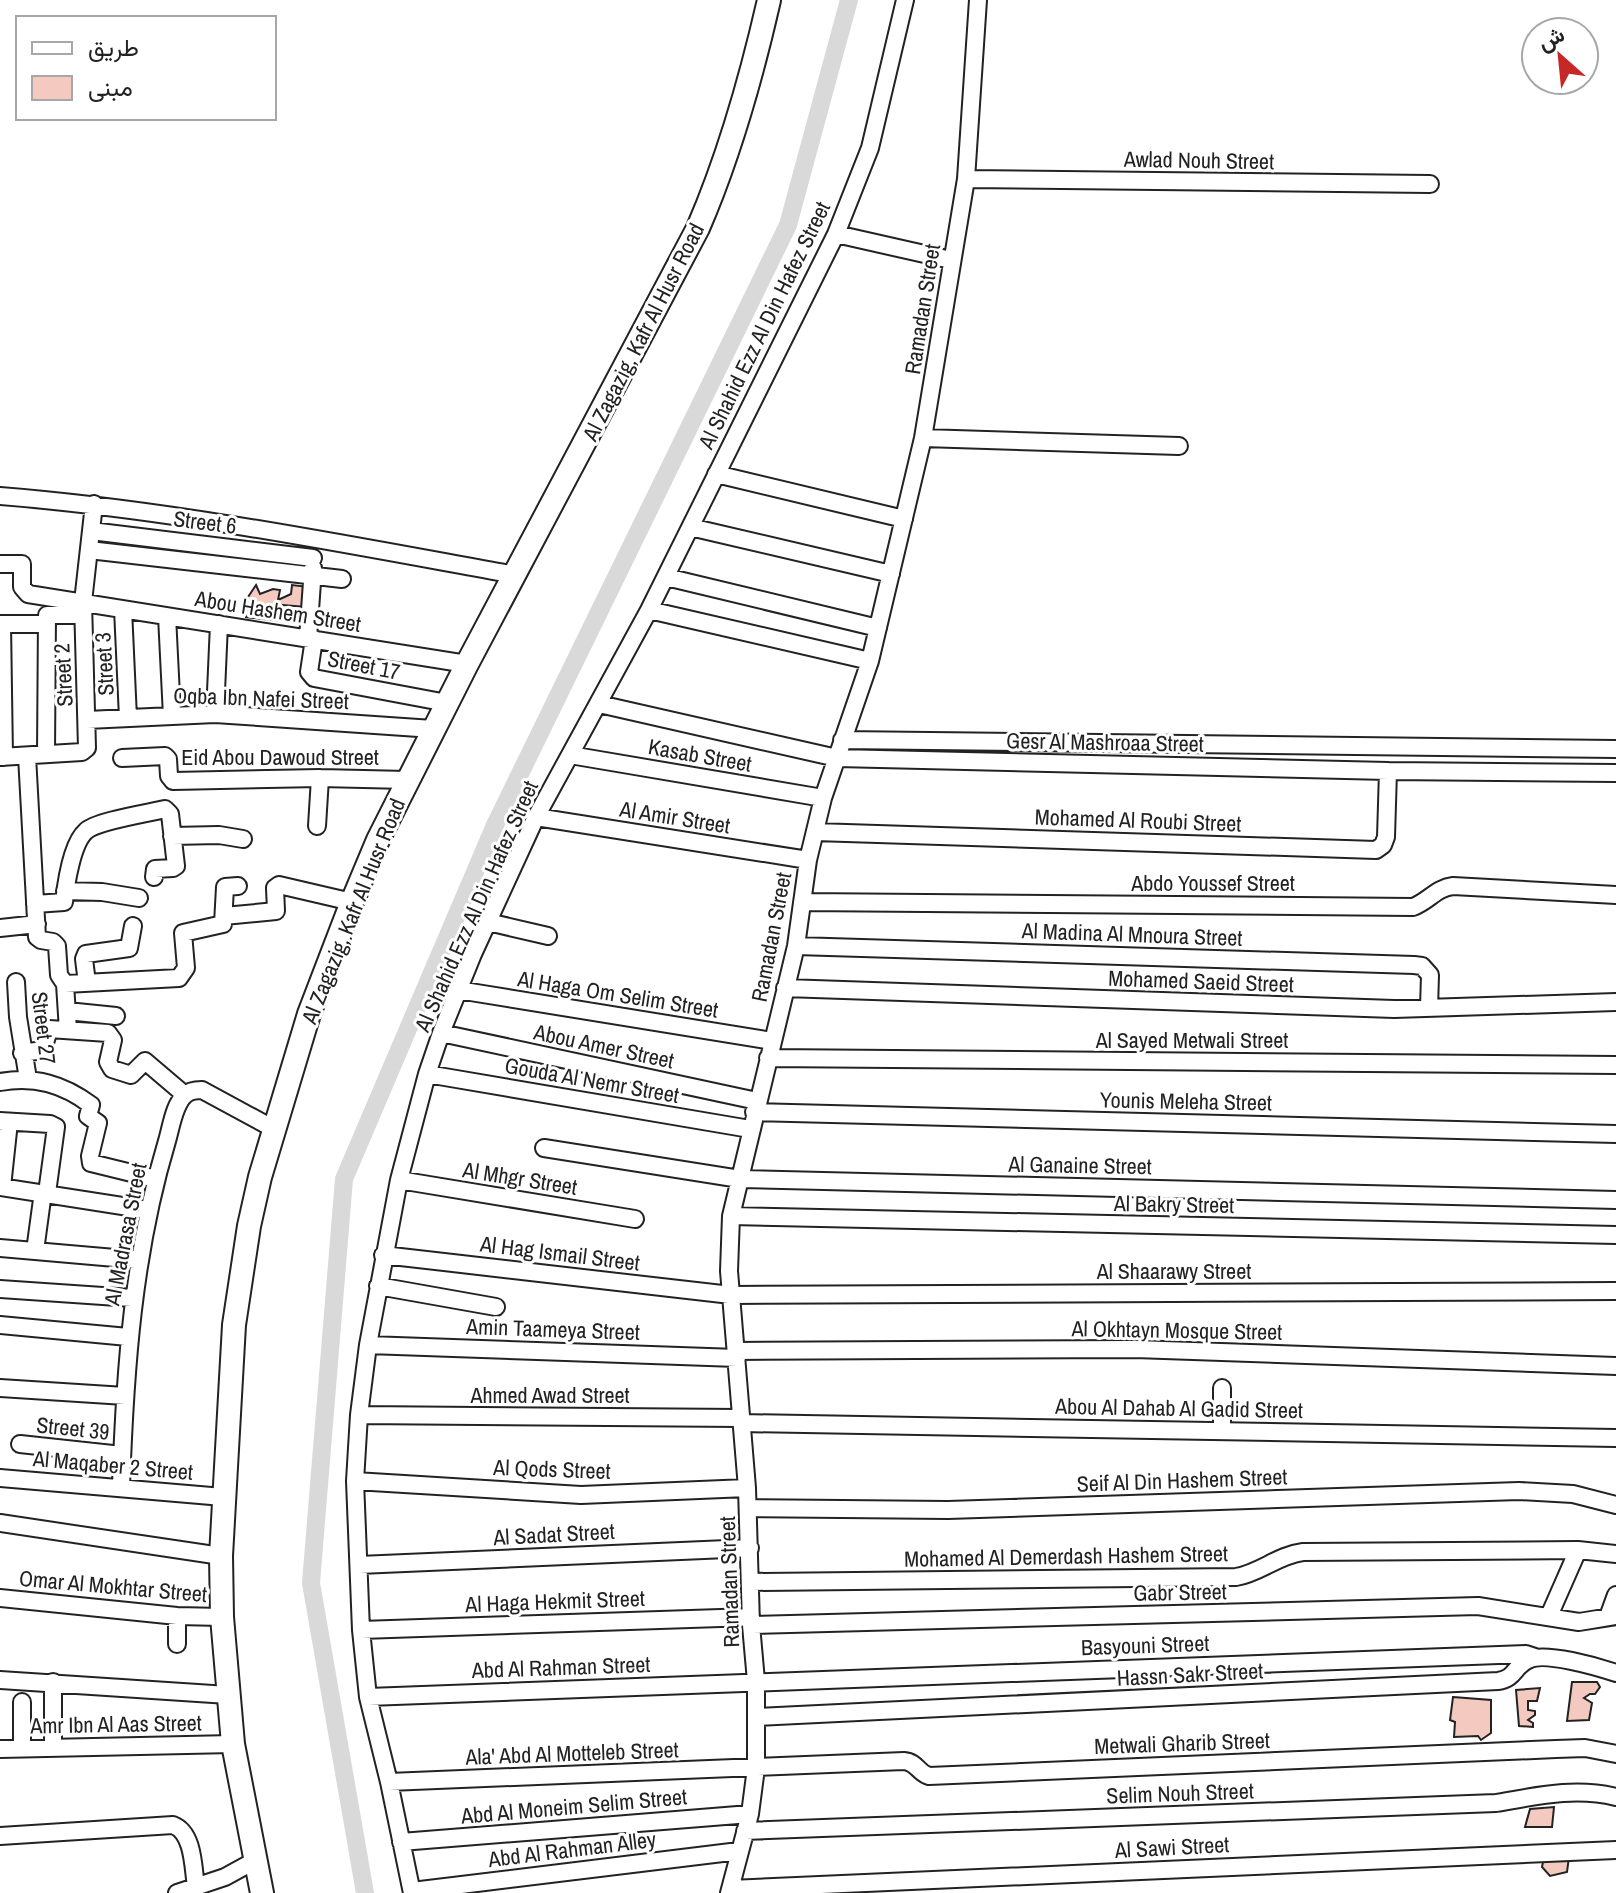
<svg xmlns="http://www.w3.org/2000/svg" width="1616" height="1893" font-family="'Archivo Narrow',Vazirmatn,sans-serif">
  <rect width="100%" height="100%" fill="#fff"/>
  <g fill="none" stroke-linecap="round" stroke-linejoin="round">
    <path stroke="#d9d9d9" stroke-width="18" d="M365 1893 311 1583 344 1179 495 825 788 225 849 0"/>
  </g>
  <path fill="#f3c9c0" stroke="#222" stroke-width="2" d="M256 585 260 594 273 589 280 590 278 600 291 594 292 585 309 587 306 607 283 605 281 621 246 617 248 597Z
    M1572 1682H1597L1600 1687 1595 1694H1590L1584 1698 1592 1703 1589 1720 1567 1721Z
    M1540 1688 1537 1701H1528V1710L1535 1711V1715L1528 1720 1533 1723V1727L1519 1726 1516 1690Z
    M1453 1697 1491 1700V1733L1481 1740 1478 1736 1454 1737 1455 1722 1450 1720Z
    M1554 1807 1552 1827H1525L1530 1809Z
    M1544 1857H1569L1567 1872 1550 1876 1542 1867Z"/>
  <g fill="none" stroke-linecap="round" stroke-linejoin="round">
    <g stroke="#222" stroke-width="20">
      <path id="street" d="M966 179 1430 184
        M836 234 951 260
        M923 438 1179 446
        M716 474 904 519
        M0 496C173 510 344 544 515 575
        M690 527 891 574
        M91 531 313 558
        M89 550 342 579
        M0 564H22V587L28 594 467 664
        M666 577 878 628
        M123 609 128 718
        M649 610 870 661
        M167 616 172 716
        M0 624H46
        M2 624 4 757
        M308 638 313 568
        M314 639 309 672 314 678 447 703
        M599 704 837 758 1388 771 1616 773
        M215 714 219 624
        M87 720 215 714 433 729
        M842 740 1616 749
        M46 754 47 615H83
        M570 755 823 798
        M27 756 37 937 41 940 53 942 57 946 59 975 65 984 68 1030
        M0 757 82 752 87 748 83 602 94 504
        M122 758 165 756 168 759 169 776 173 781 320 778 407 780
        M536 817 808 860
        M317 826 320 778
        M815 832 1376 850 1383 845 1386 837 1388 771
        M172 836 219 835 243 839
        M65 891 102 892 139 898
        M802 902 1413 907C1429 901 1436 888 1453 886L1616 895
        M35 904 64 902C66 884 72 843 86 831 96 821 149 813 165 809L170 814 176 866 173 868 155 869 154 877
        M224 916 276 911 275 888 279 885 352 902
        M488 922 548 936
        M0 928 37 924
        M796 946 1414 965 1422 966 1430 975 1429 1008
        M16 982 18 1017 28 1079
        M87 983 84 959 86 954 129 948 133 926
        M65 984 179 978 186 968 183 933 223 924 225 887 238 886
        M785 988 1394 1009 1616 1002
        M458 990 772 1041
        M67 1011 116 1016
        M441 1033 757 1101
        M22 1053 43 1050 49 1029 108 1033 113 1040 108 1062 112 1069 131 1075 145 1061 185 1095
        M768 1058 1616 1065
        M427 1074 750 1129
        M0 1082C35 1076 63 1084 91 1105L88 1116 98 1123 90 1156 91 1163 156 1179
        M754 1112 1616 1134
        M0 1121 50 1124 56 1127 47 1193
        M544 1148 740 1179 1616 1200
        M399 1180 635 1219
        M0 1187 148 1210
        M2 1187 9 1122
        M731 1216 1616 1235
        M0 1248 138 1260
        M35 1251 43 1192
        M383 1255 731 1295 1616 1291
        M378 1286 496 1307
        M0 1289 132 1298
        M0 1325 128 1337
        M368 1345 737 1358
        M736 1351 1135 1349 1616 1366
        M0 1388 125 1396
        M1222 1388V1431
        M359 1415 741 1418
        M742 1423 1616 1438
        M20 1444 122 1455
        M0 1478 223 1497
        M355 1481 581 1495 747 1488
        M121 1487C125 1369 133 1254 167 1141 171 1128 174 1104 185 1095 189 1091 196 1090 202 1090L274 1129
        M748 1508 948 1510 1519 1491 1573 1494 1616 1505
        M0 1523 221 1556
        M359 1565 750 1548
        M750 1582 1236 1577C1260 1573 1278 1555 1303 1552L1578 1550 1616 1554
        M0 1598 177 1616 222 1617
        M177 1616V1644
        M1549 1616 1578 1550
        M1608 1617 1616 1595
        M751 1625 1478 1606 1579 1622 1616 1616
        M361 1630 751 1617
        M0 1680 228 1695
        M53 1682V1747
        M368 1697 1526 1654 1535 1657
        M756 1717 1498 1681C1515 1679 1514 1666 1528 1660 1544 1651 1598 1667 1616 1673
        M22 1748V1702
        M0 1749 233 1744
        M389 1782 904 1761C917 1762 918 1773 929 1776L1556 1749 1585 1748 1616 1754
        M745 1831 1496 1803C1537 1796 1575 1787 1616 1797
        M0 1836 173 1825C194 1833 193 1868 196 1887
        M401 1842 750 1814
        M730 1889 1616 1850
        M412 1891 739 1851
        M177 1893 225 1877 256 1860
        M412 1893 389 1782 368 1697 361 1630 355 1481 359 1415 368 1345 399 1180 427 1074 441 1033 473 954 536 817 649 610 836 234 870 148 905 0
        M729 1893 750 1814 756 1768V1681L751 1625 747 1488 729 1271 731 1216 796 946 808 860 823 798 870 661 923 438 966 179 978 0"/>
    </g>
    <g stroke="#222" stroke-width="26">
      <path id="secondary" d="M262 1893 233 1744 222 1617 221 1556 234 1325 249 1226 260 1177 309 1014 352 902 378 840 467 664 698 228C730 154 751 79 769 0"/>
    </g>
    <use href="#street" stroke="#fff" stroke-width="16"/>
    <use href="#secondary" stroke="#fff" stroke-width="22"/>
  </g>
  <g text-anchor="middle" stroke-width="6" stroke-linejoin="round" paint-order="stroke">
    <g font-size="22" fill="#222" stroke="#fff">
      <text transform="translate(1199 160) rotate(1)" y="8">Awlad Nouh Street</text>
      <text transform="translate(922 309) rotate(-81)" y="8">Ramadan Street</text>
      <text transform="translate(764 325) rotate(-64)" y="8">Al Shahid Ezz Al Din Hafez Street</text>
      <text transform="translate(643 332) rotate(-63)" y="8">Al Zagazig, Kafr Al Husr Road</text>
      <text transform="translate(205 522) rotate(7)" y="8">Street 6</text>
      <text transform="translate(278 611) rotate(9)" y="8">Abou Hashem Street</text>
      <text transform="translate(104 664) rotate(-93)" y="8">Street 3</text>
      <text transform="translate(364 665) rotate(11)" y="8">Street 17</text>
      <text transform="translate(63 675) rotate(-93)" y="8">Street 2</text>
      <text transform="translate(261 698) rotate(2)" y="8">Oqba Ibn Nafei Street</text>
      <text transform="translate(1105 742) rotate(1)" y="8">Gesr Al Mashroaa Street</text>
      <text transform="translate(700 755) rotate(10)" y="8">Kasab Street</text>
      <text x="280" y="765">Eid Abou Dawoud Street</text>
      <text transform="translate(675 817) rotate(9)" y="8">Al Amir Street</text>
      <text transform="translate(1138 820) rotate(2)" y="8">Mohamed Al Roubi Street</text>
      <text x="1213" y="891">Abdo Youssef Street</text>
      <text transform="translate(476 906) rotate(-66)" y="8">Al Shahid Ezz Al Din Hafez Street</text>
      <text transform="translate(353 911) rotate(-68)" y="8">Al Zagazig, Kafr Al Husr Road</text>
      <text transform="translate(1132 934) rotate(2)" y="8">Al Madina Al Mnoura Street</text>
      <text transform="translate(771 937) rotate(-79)" y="8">Ramadan Street</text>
      <text transform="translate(1201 981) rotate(2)" y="8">Mohamed Saeid Street</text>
      <text transform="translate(618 994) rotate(9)" y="8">Al Haga Om Selim Street</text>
      <text transform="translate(44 1028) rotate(83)" y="8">Street 27</text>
      <text x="1192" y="1048">Al Sayed Metwali Street</text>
      <text transform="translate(604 1046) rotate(12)" y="8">Abou Amer Street</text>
      <text transform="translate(592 1080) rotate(10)" y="8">Gouda Al Nemr Street</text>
      <text transform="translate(1186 1101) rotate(1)" y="8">Younis Meleha Street</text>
      <text transform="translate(1080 1165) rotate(1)" y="8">Al Ganaine Street</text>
      <text transform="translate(520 1178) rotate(9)" y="8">Al Mhgr Street</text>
      <text transform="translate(1174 1204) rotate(1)" y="8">Al Bakry Street</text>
      <text transform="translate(125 1234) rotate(-79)" y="8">Al Madrasa Street</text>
      <text transform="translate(560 1253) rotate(7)" y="8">Al Hag Ismail Street</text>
      <text x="1174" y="1279">Al Shaarawy Street</text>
      <text transform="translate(553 1329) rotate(2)" y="8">Amin Taameya Street</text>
      <text transform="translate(1177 1330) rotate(1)" y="8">Al Okhtayn Mosque Street</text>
      <text x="550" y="1403">Ahmed Awad Street</text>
      <text transform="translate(1179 1408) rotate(1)" y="8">Abou Al Dahab Al Gadid Street</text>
      <text transform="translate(73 1428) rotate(6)" y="8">Street 39</text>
      <text transform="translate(113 1465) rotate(5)" y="8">Al Maqaber 2 Street</text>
      <text transform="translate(552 1469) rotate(2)" y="8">Al Qods Street</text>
      <text transform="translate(1182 1480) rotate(-2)" y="8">Seif Al Din Hashem Street</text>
      <text transform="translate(554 1534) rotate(-3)" y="8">Al Sadat Street</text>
      <text transform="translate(1066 1556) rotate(-1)" y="8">Mohamed Al Demerdash Hashem Street</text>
      <text transform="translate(729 1582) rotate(-92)" y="8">Ramadan Street</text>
      <text transform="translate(113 1586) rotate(5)" y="8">Omar Al Mokhtar Street</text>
      <text transform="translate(1180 1592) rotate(-1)" y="8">Gabr Street</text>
      <text transform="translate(555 1601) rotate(-2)" y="8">Al Haga Hekmit Street</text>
      <text transform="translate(1145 1645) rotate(-2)" y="8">Basyouni Street</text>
      <text transform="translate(561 1667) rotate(-2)" y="8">Abd Al Rahman Street</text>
      <text transform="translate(1190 1674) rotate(-3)" y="8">Hassn Sakr Street</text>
      <text transform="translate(116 1724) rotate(-1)" y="8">Amr Ibn Al Aas Street</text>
      <text transform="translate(1182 1743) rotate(-2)" y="8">Metwali Gharib Street</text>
      <text transform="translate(572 1753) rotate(-2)" y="8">Ala' Abd Al Motteleb Street</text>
      <text transform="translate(1180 1793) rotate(-2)" y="8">Selim Nouh Street</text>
      <text transform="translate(574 1806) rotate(-5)" y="8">Abd Al Moneim Selim Street</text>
      <text transform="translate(1172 1847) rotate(-3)" y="8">Al Sawi Street</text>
      <text transform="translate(572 1849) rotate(-7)" y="8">Abd Al Rahman Alley</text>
    </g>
  </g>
  <rect x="16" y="16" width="260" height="104" fill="#ffffff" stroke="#a7a7a7" stroke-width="2"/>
  <rect x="32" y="42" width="40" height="12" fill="#ffffff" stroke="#a7a7a7" stroke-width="2"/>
  <text x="88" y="56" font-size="24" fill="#222222">طريق</text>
  <rect x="32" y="76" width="40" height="24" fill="#f3c9c0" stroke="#a7a7a7" stroke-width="2"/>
  <text x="88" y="96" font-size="24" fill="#222222">مبنى</text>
  <g transform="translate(1560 56) rotate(333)"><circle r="38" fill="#ffffff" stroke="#a7a7a7" stroke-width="2"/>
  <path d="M0-6L14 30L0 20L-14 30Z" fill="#c62828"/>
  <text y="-12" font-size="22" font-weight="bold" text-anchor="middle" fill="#222222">ش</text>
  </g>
</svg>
